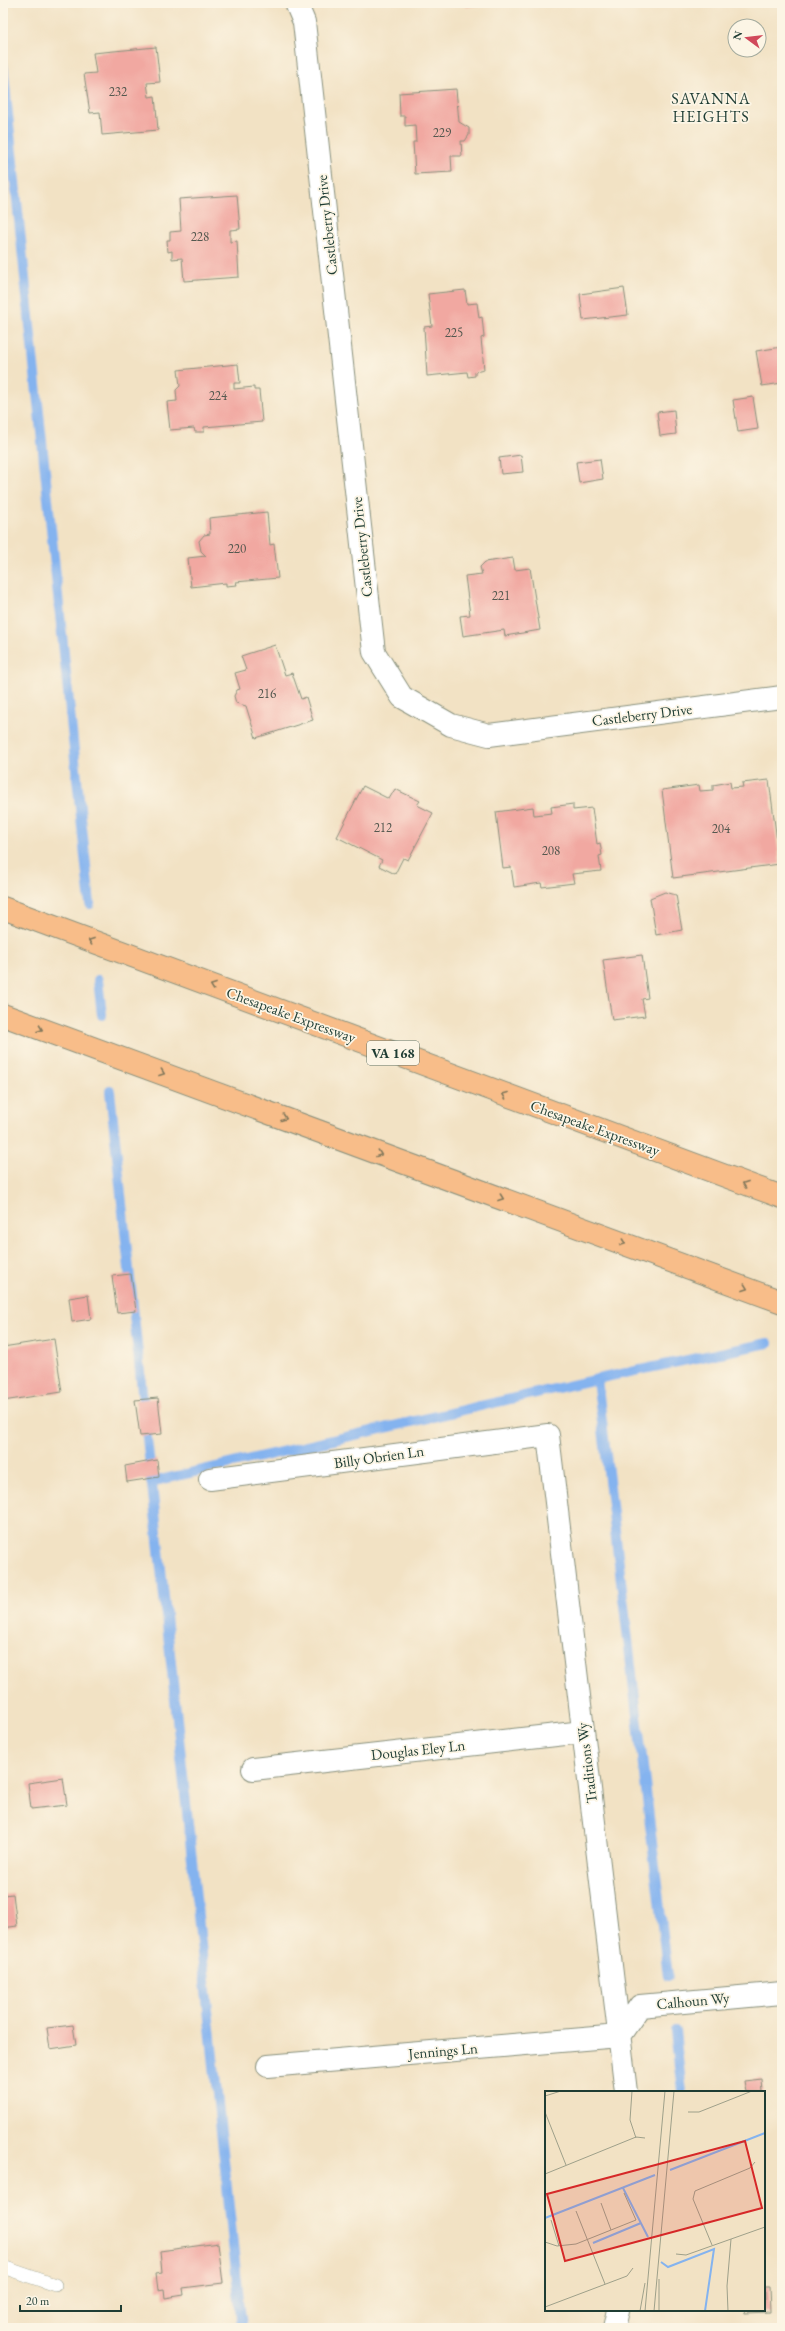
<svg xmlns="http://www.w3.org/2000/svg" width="785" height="2331" font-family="'EB Garamond',serif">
  <rect width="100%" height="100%" fill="#fcf5e5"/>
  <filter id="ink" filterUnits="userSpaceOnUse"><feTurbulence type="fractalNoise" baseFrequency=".025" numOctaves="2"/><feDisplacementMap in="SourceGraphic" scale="8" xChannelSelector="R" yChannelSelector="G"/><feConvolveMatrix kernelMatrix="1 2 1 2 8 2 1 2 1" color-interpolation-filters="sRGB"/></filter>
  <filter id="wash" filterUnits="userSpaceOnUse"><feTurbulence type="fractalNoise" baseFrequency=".012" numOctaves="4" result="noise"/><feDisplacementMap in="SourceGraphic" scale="16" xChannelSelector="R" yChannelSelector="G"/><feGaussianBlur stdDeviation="0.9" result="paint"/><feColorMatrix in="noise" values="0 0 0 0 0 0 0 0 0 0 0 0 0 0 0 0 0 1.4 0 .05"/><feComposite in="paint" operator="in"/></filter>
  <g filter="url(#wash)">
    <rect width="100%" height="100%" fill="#f2e2c4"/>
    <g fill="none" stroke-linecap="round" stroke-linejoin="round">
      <path stroke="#84b3ef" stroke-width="10" d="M3 66 90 904
        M98 980 102 1015
        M110 1091 242 2328
        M597 1379 668 1976
        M151 1482 597 1379 768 1343
        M675 2031 682 2092"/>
    </g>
    <g id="blocks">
      <path fill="#f1a8a1" d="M466 3H486V4L466 7Z
        M156 47 160 82 147 83 149 97 155 96 158 130 102 135 100 112 90 113 84 74 96 73 93 53Z
        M456 89 459 122 469 128V135L465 141H461L462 156H451L452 172 415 174 413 142H416L415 125 405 126V116H400L399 93Z
        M237 195 240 229 230 230V242L237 241 239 277 184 281 182 258 172 259V251L168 252 167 240H170V232L181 231 179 199Z
        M624 288 628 315 583 320 580 294Z
        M465 290 467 304 477 303 479 318 482 317 484 337 481 338 484 370 475 372V376L468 377 467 372 427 376 424 327 432 326 428 294Z
        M782 347V383L762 386 756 351Z
        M238 364 240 383H234V389L254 387V390H259L262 422 204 427V432H195L194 428 170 430 167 402 177 401 176 390 180 386 178 370Z
        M753 397 758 429 738 432 733 400Z
        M674 410 676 434 660 436 657 412Z
        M521 455 523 472 501 474 499 458Z
        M600 459 603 479 579 483 576 462Z
        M267 512 270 545 274 544 278 578 236 582 237 585 226 586V583L191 587 188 558 206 556 201 551 199 541 204 535 210 534 209 518Z
        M513 558 515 570 530 568 540 630 505 636 504 630 463 636 460 616 470 615 465 576 482 574 480 567 485 562Z
        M275 645 285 675 292 673 301 699 306 697 313 720 256 738 246 706 236 703 234 696 237 690 240 689 235 673 246 670 241 656Z
        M769 780 780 864 673 878 662 790 699 785 700 791 713 790V785L730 782 731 788 743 787 742 783Z
        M363 786 389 799 395 789 420 801 417 805 433 813 408 860 403 858 395 874 379 866 382 860 337 837Z
        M573 804V810L592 808 597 844 600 843 602 855 599 856 601 871 572 874 574 883 542 887 541 883 514 887 511 867 503 868 496 812 533 807 534 815 552 813 551 807Z
        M665 892 676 895 682 930 656 935 650 898Z
        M642 955 648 998 642 999 645 1016 612 1020 603 960Z
        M131 1274 136 1311 117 1313 112 1276Z
        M88 1295 91 1319 72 1322 69 1298Z
        M54 1339 62 1392 3 1401V1347Z
        M158 1398 162 1434 140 1436 135 1400Z
        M157 1460 159 1477 127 1482 125 1466Z
        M63 1778 67 1805 31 1809 28 1783Z
        M13 1894 17 1926 3 1928V1895Z
        M73 2025 76 2045 50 2049 47 2028Z
        M762 2079 763 2092H746L744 2081Z
        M218 2243 223 2283 183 2288 184 2295 165 2298 164 2289 158 2290 156 2274 162 2273 160 2251Z
        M764 2287H769L770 2312 745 2313 744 2310H764Z"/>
    </g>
  </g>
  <g filter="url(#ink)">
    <use href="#blocks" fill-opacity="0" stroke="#88907c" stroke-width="1"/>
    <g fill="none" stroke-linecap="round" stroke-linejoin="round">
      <g stroke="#88907c" stroke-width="14">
        <path id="service" d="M3 2267 55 2285"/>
      </g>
      <g stroke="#88907c" stroke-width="24">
        <path id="minor" d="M296 3 304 22 374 652 402 697 451 725 489 735 782 697
          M210 1479 548 1435 626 2092
          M253 1769 583 1732
          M268 2066 619 2036 640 2006 782 1993
          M614 2328 618 2310"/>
      </g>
      <g stroke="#88907c" stroke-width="24">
        <path id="motorway" d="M3 908 782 1197
          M3 1015 782 1302"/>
      </g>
      <use href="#service" stroke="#fff" stroke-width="13"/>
      <use href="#minor" stroke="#fff" stroke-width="22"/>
      <use href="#motorway" stroke="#f8bd89" stroke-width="22"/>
    </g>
    <defs><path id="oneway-chevron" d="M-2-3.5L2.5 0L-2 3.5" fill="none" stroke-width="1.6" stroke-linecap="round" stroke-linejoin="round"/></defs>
    <g stroke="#81775a">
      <use href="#oneway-chevron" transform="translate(91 941) rotate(-160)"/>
      <use href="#oneway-chevron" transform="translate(213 986) rotate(-160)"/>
      <use href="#oneway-chevron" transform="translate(40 1029) rotate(20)"/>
      <use href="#oneway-chevron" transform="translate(162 1073) rotate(20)"/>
      <use href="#oneway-chevron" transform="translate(505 1095) rotate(-159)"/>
      <use href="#oneway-chevron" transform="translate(284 1118) rotate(20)"/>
      <use href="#oneway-chevron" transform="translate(379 1154) rotate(20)"/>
      <use href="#oneway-chevron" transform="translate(745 1184) rotate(-160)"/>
      <use href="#oneway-chevron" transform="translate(501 1198) rotate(20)"/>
      <use href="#oneway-chevron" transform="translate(623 1243) rotate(20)"/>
      <use href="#oneway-chevron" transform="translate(745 1288) rotate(20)"/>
    </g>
  </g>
  <g text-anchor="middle" stroke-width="3.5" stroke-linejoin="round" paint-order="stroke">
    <g font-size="13" fill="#54584f">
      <text x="118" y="96">232</text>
      <text x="442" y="137">229</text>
      <text x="200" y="241">228</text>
      <text x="454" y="337">225</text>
      <text x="218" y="400">224</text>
      <text x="237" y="553">220</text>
      <text x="501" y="600">221</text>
      <text x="267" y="698">216</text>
      <text x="383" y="832">212</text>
      <text x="721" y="833">204</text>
      <text x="551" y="855">208</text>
    </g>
    <rect fill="#fcf5e5" stroke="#617469" stroke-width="1" x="367" y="1041" width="52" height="24" rx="3"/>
    <g font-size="14" font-weight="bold" fill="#1f3d34">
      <text x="393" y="1058">VA 168</text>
    </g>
    <g font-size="15" fill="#1f3d34" stroke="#fcf5e5">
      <text transform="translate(327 225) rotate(-96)" y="5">Castleberry Drive</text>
      <text transform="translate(362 547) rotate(-96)" y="5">Castleberry Drive</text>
      <text transform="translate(642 715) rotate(-7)" y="5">Castleberry Drive</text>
      <text transform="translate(291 1015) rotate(20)" y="5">Chesapeake Expressway</text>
      <text transform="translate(595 1128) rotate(20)" y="5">Chesapeake Expressway</text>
      <text transform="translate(379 1457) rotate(-8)" y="5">Billy Obrien Ln</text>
      <text transform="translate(418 1750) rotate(-6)" y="5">Douglas Eley Ln</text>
      <text transform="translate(587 1763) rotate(-97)" y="5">Traditions Wy</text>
      <text transform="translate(693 2001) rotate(-5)" y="5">Calhoun Wy</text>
      <text transform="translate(443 2051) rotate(-5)" y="5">Jennings Ln</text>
    </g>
    <g font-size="16" letter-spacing="1" fill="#1f3d34" stroke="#fcf5e5">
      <text x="711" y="104">SAVANNA<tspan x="711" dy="18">HEIGHTS</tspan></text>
    </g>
  </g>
  <g transform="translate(545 2091)">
    <rect width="220" height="220" fill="#f2e2c4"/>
    <path fill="none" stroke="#84b3ef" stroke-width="2" d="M125 79 220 42M78 97 103 146M0 127 110 84M48 152 96 132M116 171 123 176 169 158 160 220"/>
    <path fill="none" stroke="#9ea08a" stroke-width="1" d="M87 0 85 29 91 47M0 5 16 0M0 21 21 74M143 21H154L207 0M0 83 91 46 100 47M56 112 66 139M31 120 60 193M6 129 14 155M0 151 12 155 31 153 91 129 79 102M167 154 148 108 150 100 205 77 210 71M131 163 141 164 220 136M0 216 82 185 88 177M95 220 100 192M100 220 120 0M109 220 129 0M114 220V188M183 220 182 195 186 148"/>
    <path fill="#d62828" fill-opacity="0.15" stroke="#d62828" stroke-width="2" d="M200 50 217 117 20 170 2 103Z"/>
    <rect width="220" height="220" fill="none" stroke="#1f3d34" stroke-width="2"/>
  </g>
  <rect width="785" height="2331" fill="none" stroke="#fcf5e5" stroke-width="16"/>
  <g transform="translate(747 38) rotate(285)"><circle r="19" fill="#fcf5e5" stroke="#a4ab9e"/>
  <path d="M0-3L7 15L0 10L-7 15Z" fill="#d1495b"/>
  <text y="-6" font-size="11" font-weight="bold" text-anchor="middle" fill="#1f3d34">N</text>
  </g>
  <path d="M20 2305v6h101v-6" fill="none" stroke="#1f3d34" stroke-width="2"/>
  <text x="26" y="2305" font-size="12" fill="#1f3d34" stroke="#fcf5e5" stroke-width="3" paint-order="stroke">20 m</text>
</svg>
